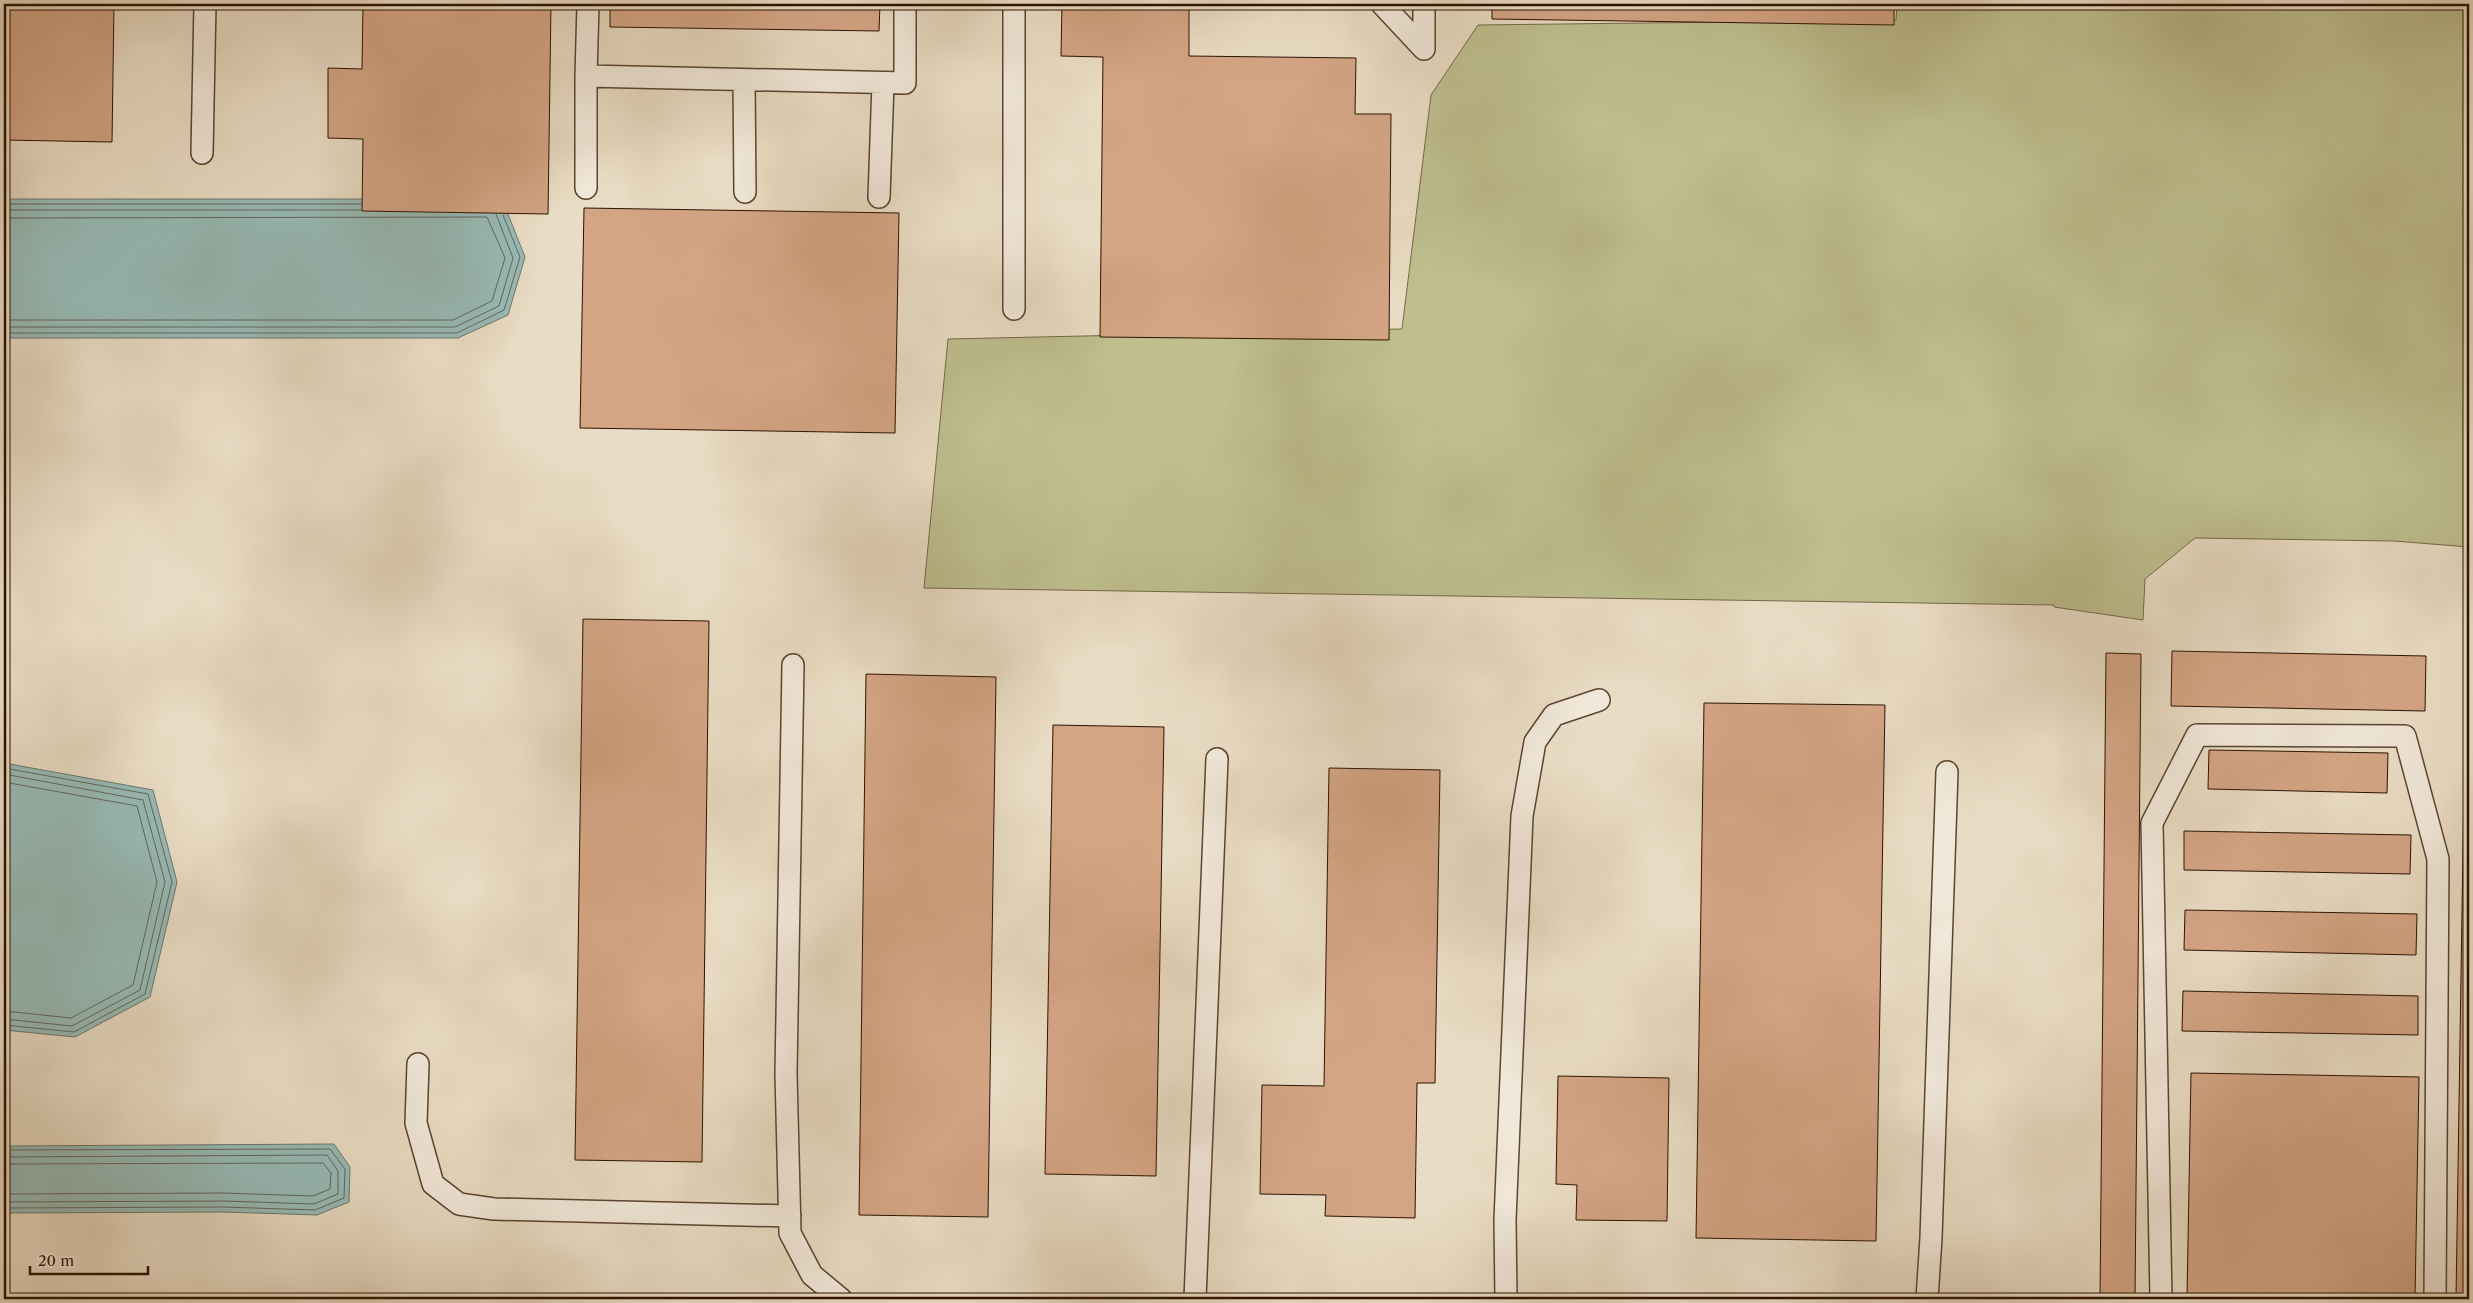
<svg xmlns="http://www.w3.org/2000/svg" width="2473" height="1303" font-family="'Libre Caslon Text',serif">
  <rect width="100%" height="100%" fill="#e9dcc4"/>
  <filter id="stains"><feTurbulence type="fractalNoise" baseFrequency=".004" numOctaves="4"/><feColorMatrix values="0 0 0 0 .2 0 0 0 0 .09 0 0 0 0 .02 0 0 0 .5 -.17"/></filter>
  <radialGradient id="worn" r=".72"><stop offset=".6" stop-color="#630" stop-opacity="0"/><stop offset="1" stop-color="#630" stop-opacity=".3"/></radialGradient>
  <path fill="#bebe8f" stroke="#756848" d="M1897 4H2469V547L2394 541 2195 538 2145 579 2143 620 2054 607V605L924 588 948 339 1402 329 1431 95 1478 25 1896 20Z"/>
  <path fill="#97bbb7" stroke="#6c776e" d="M4 199H502L525 257 508 315 458 338H4Z
    M4 763 153 790 177 882 150 997 75 1037 4 1030Z
    M334 1144 350 1167 349 1202 317 1215 223 1212 4 1213V1146Z"/>
  <g fill="none" stroke-linecap="round" stroke-linejoin="round">
    <path stroke="#62665c" stroke-width="1" d="M4 204H361
      M4 210H361
      M4 218 487 217 505 258 492 301 453 320H4
      M4 327H455L499 306 513 258 496 214
      M4 333H457L504 310 520 257 503 215
      M4 768 148 794 172 882 145 994 74 1032 4 1025
      M4 774 143 800 165 882 140 990 72 1026 4 1019
      M4 782 137 806 157 882 133 985 71 1018 4 1011
      M4 1150 330 1149 345 1169 344 1198 315 1210 223 1207 4 1208
      M4 1157 327 1155 338 1171V1194L314 1204 223 1201 4 1202
      M4 1164 323 1163 331 1173 330 1189 313 1196 223 1193 4 1194"/>
  </g>
  <path fill="#d4a585" stroke="#2c1200" d="M4 4H114L112 142 4 140Z
    M363 4H551L548 214 362 211 363 139 328 138V68L362 69Z
    M610 4H880L879 31 610 27Z
    M1062 4 1189 6V56L1356 58 1355 114H1391L1389 340 1100 337 1103 57 1061 56Z
    M1492 4H1894V25L1492 19Z
    M584 208 899 213 895 433 580 428Z
    M583 619 709 621 702 1162 575 1160Z
    M2172 651 2426 656 2425 711 2171 706Z
    M2106 653 2141 654 2135 1299H2100Z
    M2466 653H2469V1299H2456Z
    M866 674 996 677 988 1217 859 1215Z
    M1704 703 1885 705 1876 1241 1696 1238Z
    M1053 725 1164 727 1156 1176 1045 1174Z
    M2209 750 2388 753 2387 793 2208 789Z
    M1329 768 1440 770 1435 1083H1417L1415 1218 1325 1216 1326 1195 1260 1194 1262 1085 1324 1086Z
    M2184 831 2411 835 2410 874 2184 870Z
    M2185 910 2417 914 2416 955 2184 950Z
    M2183 991 2418 996V1035L2182 1031Z
    M2191 1073 2419 1077 2415 1299H2187Z
    M1558 1076 1669 1078 1667 1221 1576 1220 1577 1185 1556 1184Z"/>
  <g fill="none" stroke-linecap="round" stroke-linejoin="round">
    <g stroke="#5b4431" stroke-width="24">
      <path id="lane" d="M588 4 586 76 905 83V4
        M1382 4 1424 49V4
        M586 76V188
        M744 80 745 192
        M202 153 205 4
        M879 197 883 83
        M1014 309V4
        M793 665 786 1074 790 1233 812 1275 841 1299
        M418 1064 416 1123 433 1184 459 1204 494 1209 790 1216
        M1195 1299 1217 759
        M1506 1299 1505 1220 1522 816 1535 742 1554 715 1599 700
        M1927 1299 1931 1238 1947 772
        M2161 1299 2152 823 2197 735 2405 736 2438 859 2435 1299"/>
    </g>
    <use href="#lane" stroke="#f1e8d9" stroke-width="21"/>
  </g>
  <rect width="2473" height="1303" fill="none" stroke="#e9dcc4" stroke-width="20"/>
  <rect x="5" y="5" width="2463" height="1293" fill="none" stroke="#2c1200" stroke-width="2.5"/>
  <rect x="10" y="10" width="2453" height="1283" fill="none" stroke="#2c1200"/>
  <path d="M30 1266v8h118v-8" fill="none" stroke="#2c1200" stroke-width="2.5"/>
  <text x="38" y="1266" font-size="15" fill="#2c1200" stroke="#f1e8d9" stroke-width="4" paint-order="stroke">20 m</text>
  <rect width="100%" height="100%" filter="url(#stains)"/>
  <rect width="100%" height="100%" fill="url(#worn)"/>
</svg>
